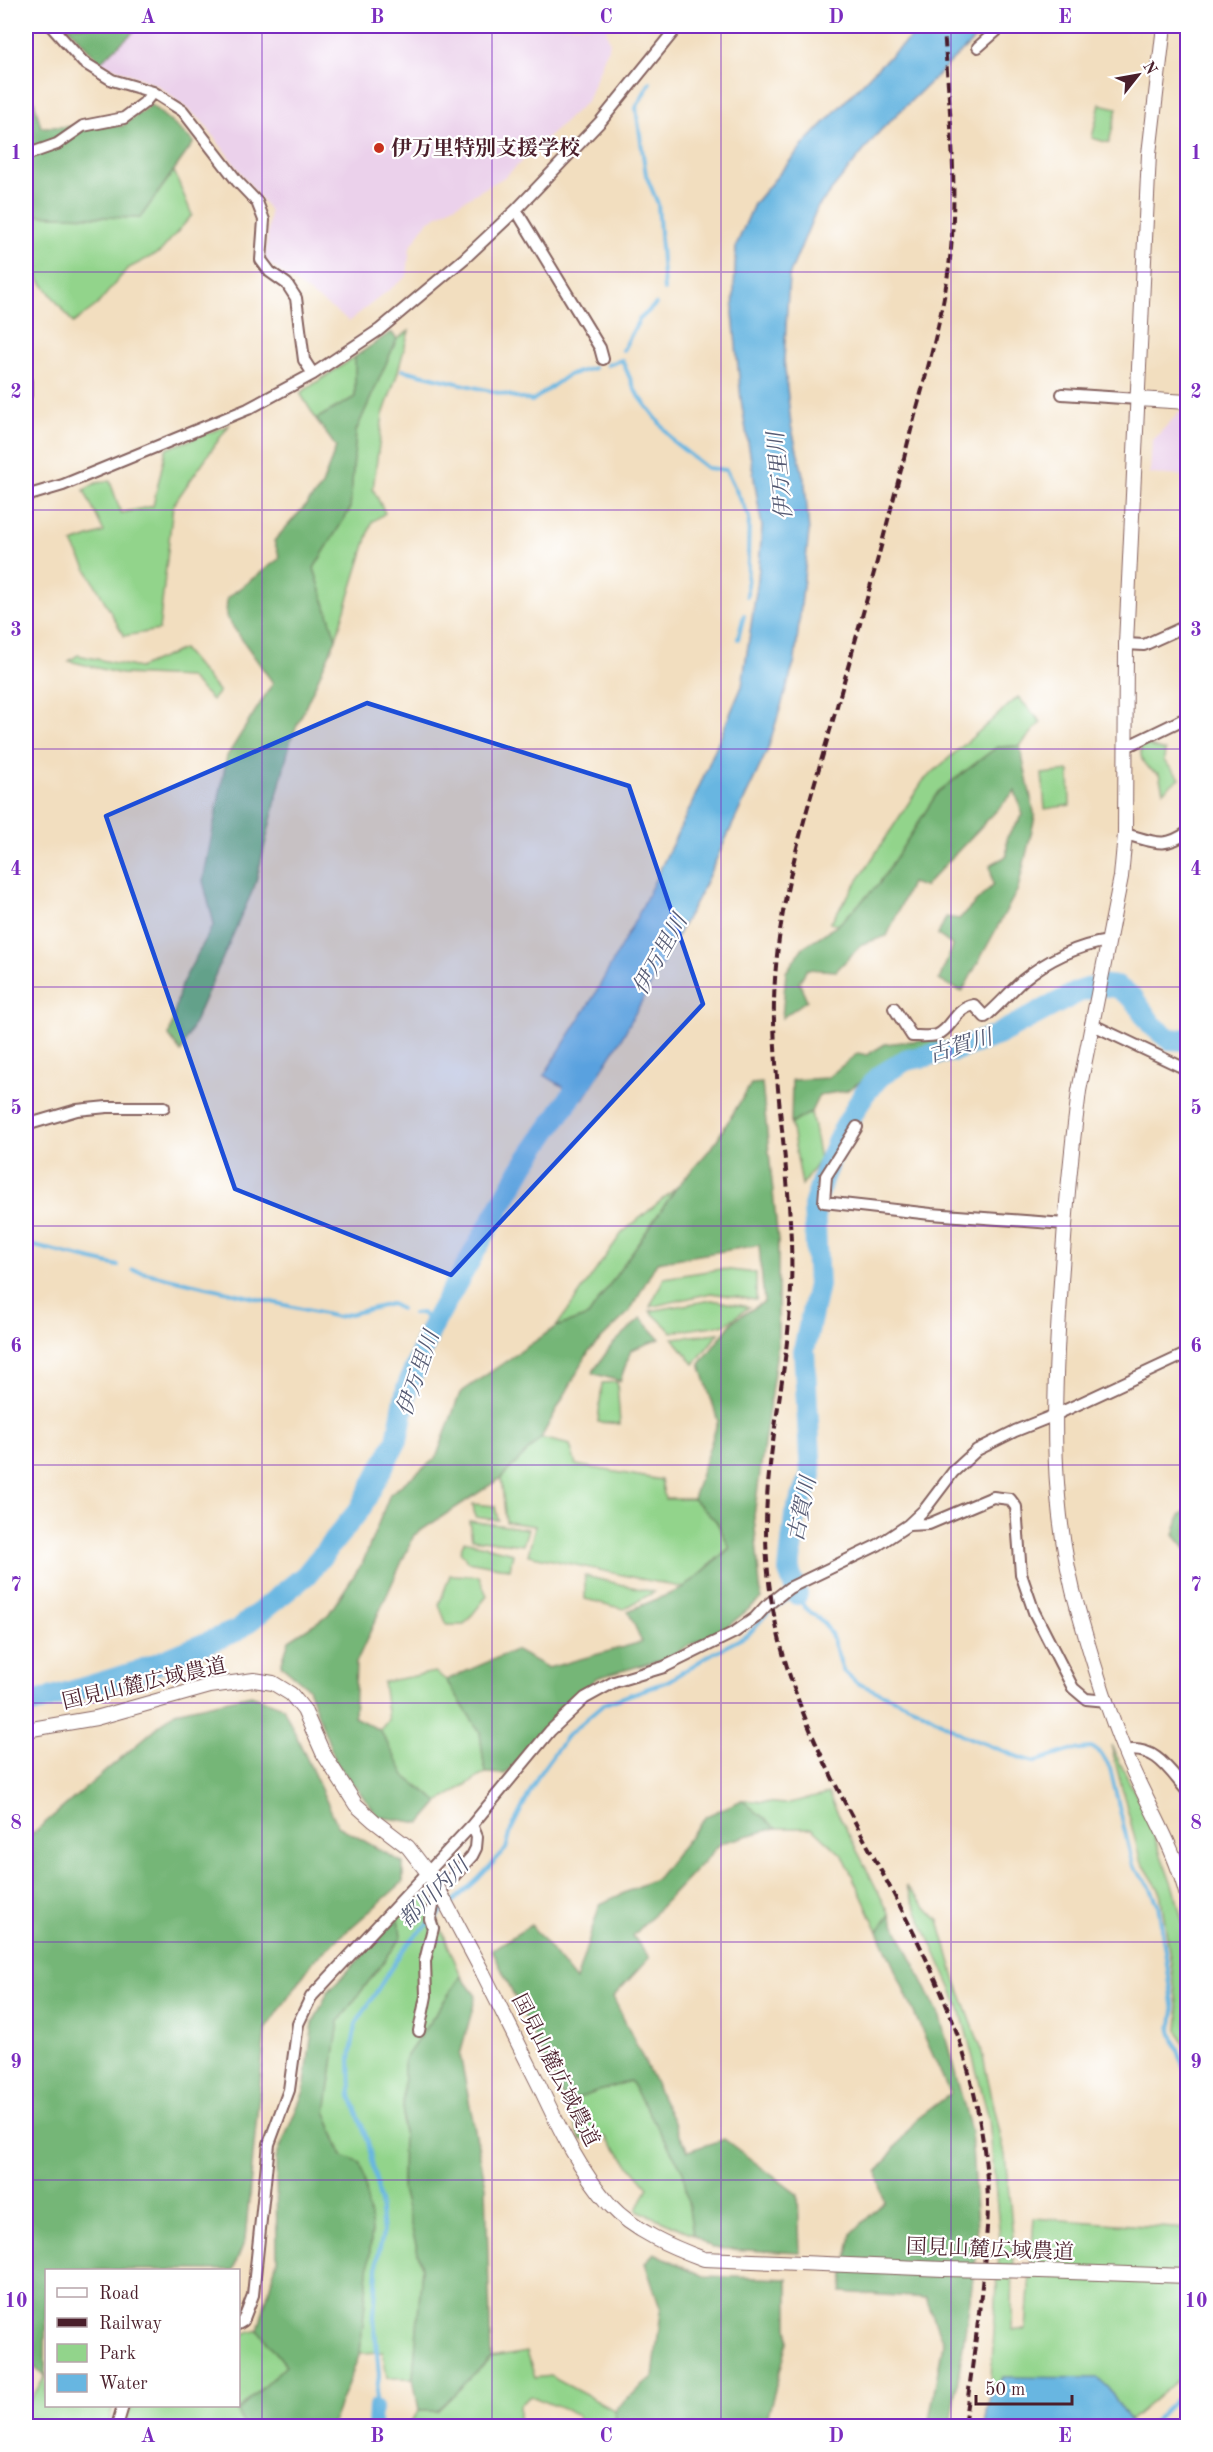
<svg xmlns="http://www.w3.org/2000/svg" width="1213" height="2452" font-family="'Old Standard TT','Noto Serif JP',serif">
  <rect width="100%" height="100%" fill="#fff"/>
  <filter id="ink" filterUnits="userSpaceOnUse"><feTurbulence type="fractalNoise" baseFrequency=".0167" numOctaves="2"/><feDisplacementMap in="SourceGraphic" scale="12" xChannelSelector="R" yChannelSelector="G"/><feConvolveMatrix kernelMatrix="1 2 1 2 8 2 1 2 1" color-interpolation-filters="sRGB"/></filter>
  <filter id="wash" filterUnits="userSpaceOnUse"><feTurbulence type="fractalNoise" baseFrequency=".008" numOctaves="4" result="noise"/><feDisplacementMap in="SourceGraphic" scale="24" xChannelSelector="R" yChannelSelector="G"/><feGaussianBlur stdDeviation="1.35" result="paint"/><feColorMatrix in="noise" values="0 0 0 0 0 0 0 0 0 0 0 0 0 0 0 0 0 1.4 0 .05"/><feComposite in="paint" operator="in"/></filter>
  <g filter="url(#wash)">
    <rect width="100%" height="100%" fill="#f2debf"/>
    <path fill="#ebd1eb" d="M140 26H605L610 43 587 101 506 176 428 221 410 247 407 276 349 321 265 261 270 211 202 121 159 86 100 62Z
      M1180 412H1187V476L1150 474 1152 441Z"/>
    <path fill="#92d48b" stroke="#6e7a5b" stroke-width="1.5" d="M1100 104 1117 108 1109 143 1092 138Z
      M174 171 192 215 160 252 127 269 97 305 73 323 32 270 26 256V215L140 218Z
      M409 331 397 375 383 415 373 489 385 513 372 522 336 639 314 568 350 509 356 431 397 339Z
      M355 357V397L316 419 300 393Z
      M229 425 173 505 159 630 124 636 72 543 104 532 84 490 96 483 110 481 121 513 153 506 166 449Z
      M183 649 219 692 212 700 189 677 121 674 69 661 78 655 139 668Z
      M1018 697 1041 722 1020 746 997 747 938 792 879 884 838 925 830 923 923 781Z
      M1141 743 1165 751 1164 761 1180 778 1163 791 1159 774C1144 768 1139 760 1141 743Z
      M1069 771 1070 805 1045 809 1042 774Z
      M811 1112 820 1159 802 1185 791 1124Z
      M677 1187 588 1316 556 1327 622 1233Z
      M721 1269 756 1273V1300L711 1293 650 1307 664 1278Z
      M712 1300 749 1307 726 1324 672 1332 650 1311Z
      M719 1333 694 1364 673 1338Z
      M617 1382 620 1424 598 1422 602 1383Z
      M541 1438 570 1445 576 1465 661 1480 665 1499H693L716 1521 730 1547 684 1588 528 1555 535 1526 506 1522 501 1478Z
      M473 1504 495 1506 498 1520 475 1517Z
      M469 1521 528 1529 523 1545 472 1539Z
      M464 1541 513 1553 510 1569 468 1561 460 1552Z
      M450 1575 479 1576 487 1596 464 1625H447L439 1605Z
      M585 1576 654 1592 624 1609 585 1599Z
      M435 1672 446 1680 480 1732 485 1773 439 1802 406 1777 380 1730 388 1720 383 1682Z
      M1111 1745 1147 1817 1176 1896 1187 1940V2054L1178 2030 1179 2017 1160 1891 1140 1859Z
      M828 1794 890 1915 878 1931 843 1856 813 1828H776L742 1800 785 1804Z
      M906 1886 939 1921 956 1981 981 2048 1005 2155 1013 2235 1012 2330H1026L1034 2218 1187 2229V2372L1129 2421 1109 2388 1003 2377 990 2394 1000 2239 989 2119 960 2008Z
      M426 1892 461 1976 404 2060 402 2189 422 2268 413 2378H387L383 2352 360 2353 372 2230 326 2113 339 2021 401 1938 399 1917Z
      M630 2080 684 2171 693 2234 637 2210 648 2187 606 2137 581 2140 566 2102Z
      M258 2330 286 2365 238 2411 244 2426H125L131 2406H238L239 2336Z
      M527 2352 535 2378 550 2376 614 2410 617 2426H582L576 2414 531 2396 519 2405V2426H407L419 2411H437L491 2358Z
      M46 2375V2406H113L108 2426H26V2407Z"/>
    <path fill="#75b677" stroke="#606a51" stroke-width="1.5" d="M67 26H140L100 62Z
      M26 71 41 127 122 126 151 105 194 142 140 218 26 215Z
      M391 332 397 339 356 431 350 509 314 568 336 639 291 739 255 885 181 1052 169 1036 181 985 214 924 203 881 227 756 273 683 226 617 227 598 280 558 274 541 321 488 336 447 316 419 355 397V357Z
      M1020 746 1035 817 1018 889 962 992 939 980 953 946 938 935 946 917 959 919 993 885 990 865 1007 856V837L1023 815 1015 791 924 887 911 883 887 936 862 944 836 971 807 969 799 982 807 1000 782 1018 786 972 803 947 838 925 879 884 938 792 997 747Z
      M940 1038 933 1051 896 1059 846 1091 819 1095 811 1112 791 1124 792 1080 827 1078 858 1053 867 1055 885 1044Z
      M762 1083 778 1241V1343L754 1516 761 1599 728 1626 661 1660 596 1678 505 1774 485 1773 480 1732 446 1680 515 1650 548 1668 642 1642 628 1611 684 1588 730 1548 716 1521 693 1499 718 1421 700 1364 734 1320 764 1302 759 1245 657 1262 630 1311 589 1351 541 1438 501 1478 414 1535 356 1663 354 1717 380 1730 406 1777 439 1802 421 1823 379 1817 336 1762 308 1688 281 1665 289 1640 328 1615 363 1562 390 1494 436 1458 460 1393 556 1327 588 1316 677 1187 713 1146 751 1084Z
      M641 1318 660 1339 631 1350 620 1381 592 1373 611 1346Z
      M1187 1510V1551L1174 1535 1180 1515Z
      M251 1695 283 1707 338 1826 403 1863V1882L314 1960 265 2031 245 2240 233 2270H46L45 2376 26 2361V1839L175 1712Z
      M742 1800 776 1828 721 1843 633 1936 649 1958 613 1997 688 2151 724 2139 798 2195 800 2253 712 2248 693 2234 683 2171 630 2081 566 2102 492 1950 531 1925 576 1981 600 1904 657 1878 706 1816Z
      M890 1915 940 2017 971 2131 978 2245 951 2426H928L943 2343 926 2298 841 2292 852 2233 884 2202 877 2172 916 2120 950 2094 878 1931Z
      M399 1917 401 1938 339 2021 326 2113 342 2156 361 2163 372 2230 360 2353 331 2426H244L238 2411 286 2365 258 2330 277 2260 276 2158 304 2091 313 2023 328 1992Z
      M461 1976 476 1996 460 2055 486 2186 491 2358 437 2411H419L413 2378 422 2268 402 2189 404 2060Z
      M654 2253 704 2276 788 2279V2342L765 2426H617L614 2410 653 2377 661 2311 645 2263Z"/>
    <path fill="#67b6e1" stroke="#586a86" stroke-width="1.5" d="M923 26H988L880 131 817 208 789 276 784 360 791 425 805 483 809 532 795 660 768 749 701 892 619 1043 583 1099 544 1075 594 996 638 915 693 801 742 686 758 578 762 527 741 400 733 313 736 246 754 204 804 144 876 69Z
      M1003 2377 1098 2378 1109 2388 1132 2426H985L990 2394Z"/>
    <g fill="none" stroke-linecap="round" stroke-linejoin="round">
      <path stroke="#67b6e1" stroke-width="4" d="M650 82 636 108 646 175 658 204 664 290
        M623 350 639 320 656 304
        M607 365 622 360 636 392 675 443 707 468 726 470 749 517 747 596
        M403 370 532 401 568 375 594 368
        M738 639 744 615
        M26 1244 118 1266
        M133 1270 337 1317 391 1304 401 1309
        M413 1314 422 1313 432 1326
        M375 2406 379 2375 374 2317 378 2255 383 2234 380 2201 368 2142 351 2096 350 2058 356 2024 402 1951 416 1935 478 1879 506 1849 511 1830 539 1774 567 1736 604 1704 668 1681 713 1653 748 1635 769 1611 797 1594 805 1608 822 1621 831 1634 843 1670 857 1683 916 1708 965 1736 1021 1758 1034 1762 1071 1750 1091 1748 1101 1753 1110 1768 1133 1866 1149 1885 1158 1904 1174 2011 1171 2031 1188 2078
        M1149 2426 1188 2387"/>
      <path stroke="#67b6e1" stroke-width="14" d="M374 2426 375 2406"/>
      <path stroke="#67b6e1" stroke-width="22" d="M797 1594 789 1571 795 1515 811 1476 804 1350 818 1285 814 1206 823 1177 839 1138 864 1094 880 1076 906 1060 953 1051 995 1036 1078 992 1100 985 1117 987 1133 998 1152 1025 1169 1039 1183 1040 1188 1038
        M26 1705 137 1672 238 1630 306 1575 360 1509 397 1440 407 1388 432 1326 525 1163 590 1069"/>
    </g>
  </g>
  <g filter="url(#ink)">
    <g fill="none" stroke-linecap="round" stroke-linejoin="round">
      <g stroke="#85625f" stroke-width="14">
        <path id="minor" d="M51 26 83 62 112 80 153 92 183 111 237 181 257 202 264 220 261 260 270 272 287 284 296 298 304 360 313 374
          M978 47 1002 26
          M26 155 57 144 83 126 124 118 144 103 153 92
          M516 210 600 348 603 359
          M26 381V395
          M1062 394 1138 399
          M26 496 63 485 248 409 313 374 379 330 465 258 516 210 601 121 678 26
          M1126 644 1144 645 1188 625
          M1126 747 1188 717
          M1125 834C1153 841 1163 850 1188 832
          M894 1008 912 1036C919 1036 930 1037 937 1035 953 1028 954 1009 974 1005L985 1017C999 1005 1010 992 1023 980 1047 960 1078 945 1109 941
          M1091 1024 1188 1070
          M26 1125 77 1110 107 1107H164
          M857 1127 826 1176 824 1202 931 1214 1065 1224
          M908 1525 929 1524 993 1497 1010 1499 1016 1507 1021 1574 1034 1612 1073 1688 1086 1699 1107 1701
          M1124 1751C1156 1745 1169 1770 1188 1792
          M419 2031 426 1996 425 1961 433 1928 430 1919 434 1902 443 1888 472 1856 476 1848 477 1837 472 1825
          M238 2324 243 2321 253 2295 269 2144 289 2090 298 2024 311 1997 472 1825 550 1731 585 1698 614 1682 664 1667 735 1632 755 1618 766 1606 789 1588 878 1545 908 1525 925 1509 953 1472 977 1450 1015 1431 1055 1415 1188 1353
          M117 2426 123 2406"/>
      </g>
      <g stroke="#85625f" stroke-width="16">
        <path id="tertiary" d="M1164 26 1149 154 1126 644 1125 834 1121 877 1079 1091C1070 1160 1064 1229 1060 1298 1053 1403 1049 1511 1079 1613 1092 1659 1106 1706 1124 1750 1145 1802 1174 1843 1188 1900
          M1138 399 1188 402
          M26 1730 96 1718 210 1686 254 1680 273 1683 291 1694 304 1710 323 1753 356 1805 374 1821 408 1847 434 1881
          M483 1973C502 2011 521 2049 540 2087 559 2128 580 2171 610 2205 634 2231 672 2247 704 2259L944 2269
          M1040 2271 1188 2276"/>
      </g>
      <use href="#minor" stroke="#fff" stroke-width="10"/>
      <use href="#tertiary" stroke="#fff" stroke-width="14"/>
      <path stroke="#4a1f2b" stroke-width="4" stroke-dasharray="9 4.5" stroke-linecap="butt" d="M944 26C948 99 958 175 951 249 945 310 927 371 911 430 888 523 863 614 837 706 820 766 801 825 788 886 779 929 773 977 774 1021 776 1116 797 1211 790 1306 786 1381 766 1453 766 1528 765 1722 889 1851 953 2022 974 2080 987 2143 988 2204 988 2221 986 2238 985 2254 980 2312 972 2369 964 2426"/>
      <g stroke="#85625f" stroke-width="16" stroke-linecap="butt">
        <path id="tertiary-bridge" d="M434 1881 483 1973
          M944 2269 1040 2271"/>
      </g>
      <use href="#tertiary-bridge" stroke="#fff" stroke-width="14"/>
    </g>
  </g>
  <path fill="#1d4ed8" fill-opacity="0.2" stroke="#1d4ed8" stroke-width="4.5" stroke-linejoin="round" d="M367 703 629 786 703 1004 451 1275 235 1189 106 816Z"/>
  <path fill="none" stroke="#7b2cbf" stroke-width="1.5" stroke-opacity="0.55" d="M262 26V2426M492 26V2426M721 26V2426M951 26V2426M26 272H1188M26 510H1188M26 749H1188M26 987H1188M26 1226H1188M26 1465H1188M26 1703H1188M26 1942H1188M26 2180H1188"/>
  <circle fill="#c8321e" stroke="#fff" stroke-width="2" cx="379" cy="148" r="6"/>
  <g text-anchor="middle" stroke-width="4.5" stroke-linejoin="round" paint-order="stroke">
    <g font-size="21" font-weight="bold" fill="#4a1f2b" stroke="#fff" text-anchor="start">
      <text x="391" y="155">伊万里特別支援学校</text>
    </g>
    <g font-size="21" fill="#4a1f2b" stroke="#fff">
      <text transform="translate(144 1683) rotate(-13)" y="7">国見山麓広域農道</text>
      <text transform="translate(556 2070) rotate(63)" y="7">国見山麓広域農道</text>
      <text transform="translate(990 2249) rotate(2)" y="7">国見山麓広域農道</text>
    </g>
    <g font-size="22" font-style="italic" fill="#565b74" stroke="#fff">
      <text transform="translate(779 476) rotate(-96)" y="8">伊万里川</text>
      <text transform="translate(659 954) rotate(-61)" y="8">伊万里川</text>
      <text transform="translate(960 1045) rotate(-17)" y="8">古賀川</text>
      <text transform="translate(417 1373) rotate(-71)" y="8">伊万里川</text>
      <text transform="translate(801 1509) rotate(-78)" y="8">古賀川</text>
      <text transform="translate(433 1892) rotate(-45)" y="8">都川内川</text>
    </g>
  </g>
  <rect width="1213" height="2452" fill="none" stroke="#fff" stroke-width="66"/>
  <rect x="45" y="2269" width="195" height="138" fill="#ffffff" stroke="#b7a5aa" stroke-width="1.5"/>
  <rect x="57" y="2288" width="30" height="9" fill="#ffffff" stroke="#b7a5aa" stroke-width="1.5"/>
  <text x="99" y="2299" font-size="18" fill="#4a1f2b">Road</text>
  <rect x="57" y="2318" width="30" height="9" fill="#4a1f2b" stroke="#b7a5aa" stroke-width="1.5"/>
  <text x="99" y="2329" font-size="18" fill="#4a1f2b">Railway</text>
  <rect x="57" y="2344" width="30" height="18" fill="#92d48b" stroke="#b7a5aa" stroke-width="1.5"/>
  <text x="99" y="2359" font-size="18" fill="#4a1f2b">Park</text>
  <rect x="57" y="2374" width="30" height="18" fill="#67b6e1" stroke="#b7a5aa" stroke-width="1.5"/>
  <text x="99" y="2389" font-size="18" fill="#4a1f2b">Water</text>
  <g transform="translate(1138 75) rotate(59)" stroke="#ffffff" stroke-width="4.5" paint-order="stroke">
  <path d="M0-4.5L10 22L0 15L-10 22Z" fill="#4a1f2b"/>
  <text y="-9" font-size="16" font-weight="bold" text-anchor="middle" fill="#4a1f2b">N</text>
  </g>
  <path d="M976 2395v9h96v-9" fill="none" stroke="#4a1f2b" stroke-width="3"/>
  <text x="985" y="2395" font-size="18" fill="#4a1f2b" stroke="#ffffff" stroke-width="4.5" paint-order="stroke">50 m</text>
  <rect x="33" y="33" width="1147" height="2386" fill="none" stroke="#7b2cbf" stroke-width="2"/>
  <g font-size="20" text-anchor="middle" font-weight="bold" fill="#7b2cbf">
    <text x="148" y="23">A</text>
    <text x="377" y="23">B</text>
    <text x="606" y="23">C</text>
    <text x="836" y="23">D</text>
    <text x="1065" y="23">E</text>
    <text x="16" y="159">1</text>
    <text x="1196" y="159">1</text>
    <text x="16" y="398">2</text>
    <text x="1196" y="398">2</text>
    <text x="16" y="636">3</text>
    <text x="1196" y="636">3</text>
    <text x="16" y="875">4</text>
    <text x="1196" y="875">4</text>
    <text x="16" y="1114">5</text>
    <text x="1196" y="1114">5</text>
    <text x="16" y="1352">6</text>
    <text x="1196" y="1352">6</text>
    <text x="16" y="1591">7</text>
    <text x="1196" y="1591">7</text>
    <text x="16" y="1829">8</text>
    <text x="1196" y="1829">8</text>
    <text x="16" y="2068">9</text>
    <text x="1196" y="2068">9</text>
    <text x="16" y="2307">10</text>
    <text x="1196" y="2307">10</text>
    <text x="148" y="2442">A</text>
    <text x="377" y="2442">B</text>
    <text x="606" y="2442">C</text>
    <text x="836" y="2442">D</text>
    <text x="1065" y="2442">E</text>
  </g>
</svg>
